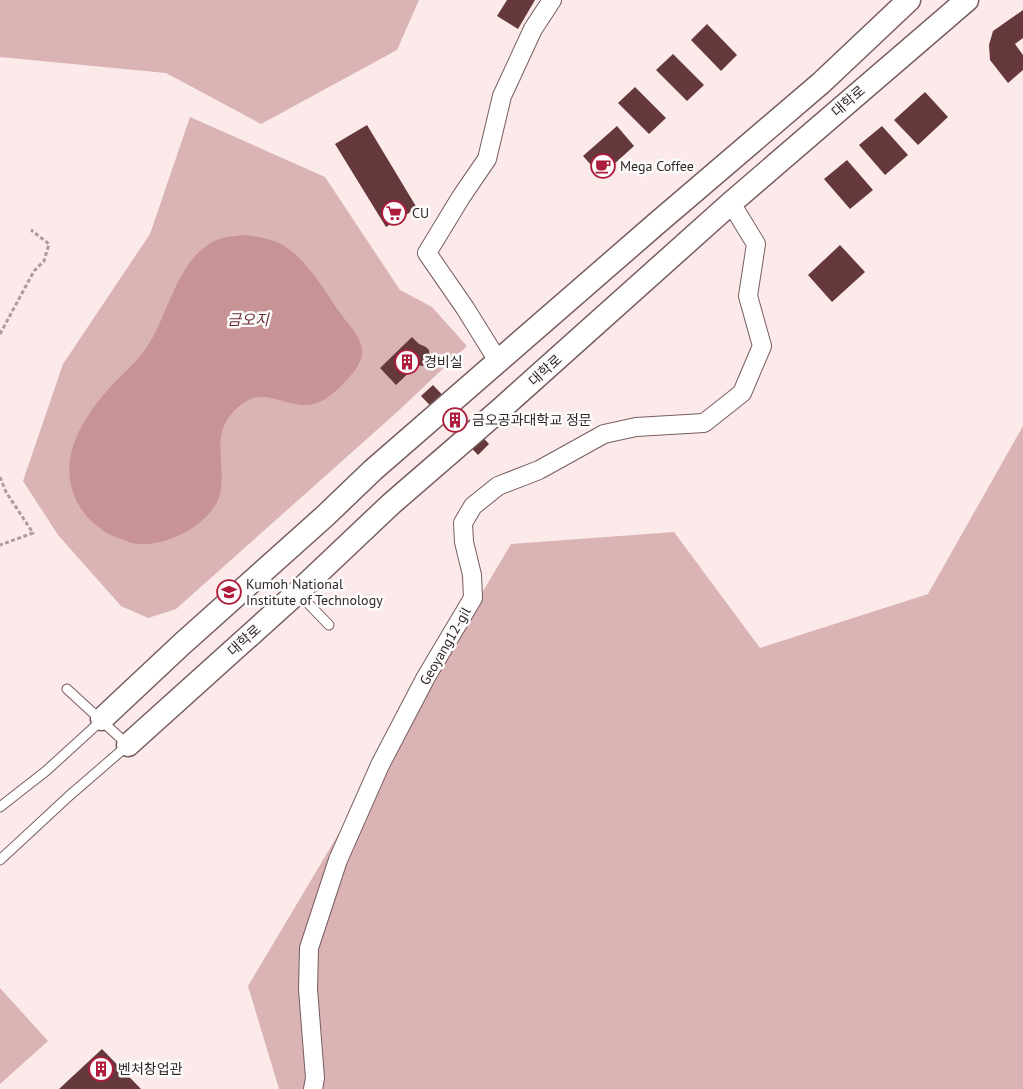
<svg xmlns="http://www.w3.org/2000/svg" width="1023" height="1089" font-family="'PT Sans','Noto Sans KR',sans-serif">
  <rect width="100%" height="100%" fill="#fce9ea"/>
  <path fill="#dab4b5" d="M0 0H419L397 50 261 124 166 73 0 57Z
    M190 117 325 177 400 290 432 307 467 346 396 413 176 609 148 618 121 606 58 535 23 481 63 364 150 234Z
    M1023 426V1089H279L248 986 511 544 674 532 760 648 928 594Z
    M0 988 48 1041 0 1084Z"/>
  <path fill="#c89395" d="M245 235C259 237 274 239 286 247 309 263 324 290 340 313 348 324 359 334 362 349 364 362 351 376 342 385 333 394 320 405 306 405 277 405 262 384 235 410 209 435 227 463 220 494 213 523 168 546 140 544 131 544 122 539 113 536 95 528 79 511 73 492 59 452 87 412 114 383 125 372 137 361 146 348 168 317 175 266 209 244 219 237 233 236 245 235Z"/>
  <path fill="#65383b" d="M507 0H535L518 29 497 16Z
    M1023 10V38L1015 44 1023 55V70L1008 83 990 60 989 45 993 31Z
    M707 24 737 55 721 71 691 40Z
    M673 54 704 85 687 101 656 70Z
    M635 87 666 118 649 134 618 103Z
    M925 92 948 117 918 145 894 120Z
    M367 125 417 208 386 227 335 144Z
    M617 126 634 146 601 176 583 156Z
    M882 126 908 155 885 175 859 145Z
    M847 160 873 190 850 209 824 179Z
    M840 245 865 272 832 302 808 275Z
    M412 337 419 344 426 347 429 350 430 360 426 364 422 366 417 365 396 385 380 368Z
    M433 385 489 444 478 455 421 396Z
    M102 1049 141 1089H59Z"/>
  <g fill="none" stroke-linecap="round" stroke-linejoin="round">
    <g stroke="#775d5e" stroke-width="11">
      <path id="service" d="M298 593 329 625
        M0 807 46 771 102 720
        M0 860 69 796 128 745 67 689"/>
    </g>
    <g stroke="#775d5e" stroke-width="20">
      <path id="minor" d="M498 361 465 308 427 253 461 197 487 159 502 96 533 29 552 0
        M313 1089 315 1078 308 989 309 948 338 860 380 765 426 677 473 598 472 575 464 542 463 523 473 506 498 486 539 470 604 434 636 427 704 423 742 393 762 346 748 296 756 244 731 203"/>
    </g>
    <g stroke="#775d5e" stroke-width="25">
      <path id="tertiary" d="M102 719 182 644 325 516 373 470 656 224 821 83 909 0
        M128 745 298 592 391 504 502 408 731 203 967 0"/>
    </g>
    <path stroke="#ac9c9c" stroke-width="3" stroke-dasharray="4 2.5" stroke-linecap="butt" d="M0 334 34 271 44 261 49 244 31 230
      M0 477 6 492 33 533 0 545"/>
    <use href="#service" stroke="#fff" stroke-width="9"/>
    <use href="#minor" stroke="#fff" stroke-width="18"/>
    <use href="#tertiary" stroke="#fff" stroke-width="22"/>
  </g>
  <defs>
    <g id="cafe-ring" transform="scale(1.25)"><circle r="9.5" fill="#fcfcfc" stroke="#af1b3b" stroke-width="1.5"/><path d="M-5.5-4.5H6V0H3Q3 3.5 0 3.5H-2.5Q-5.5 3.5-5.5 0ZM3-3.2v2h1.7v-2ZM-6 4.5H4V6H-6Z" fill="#af1b3b"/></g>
    <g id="supermarket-ring" transform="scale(1.25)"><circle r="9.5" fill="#fcfcfc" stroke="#af1b3b" stroke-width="1.5"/><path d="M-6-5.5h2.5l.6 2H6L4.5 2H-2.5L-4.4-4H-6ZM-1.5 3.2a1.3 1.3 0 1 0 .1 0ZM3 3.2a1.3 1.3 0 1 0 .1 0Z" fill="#af1b3b"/></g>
    <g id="building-ring" transform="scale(1.25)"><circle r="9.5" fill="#fcfcfc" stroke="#af1b3b" stroke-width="1.5"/><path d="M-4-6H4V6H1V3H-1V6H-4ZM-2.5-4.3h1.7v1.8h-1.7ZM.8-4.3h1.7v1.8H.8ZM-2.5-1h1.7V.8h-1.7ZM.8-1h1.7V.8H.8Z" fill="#af1b3b"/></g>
    <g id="university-ring" transform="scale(1.25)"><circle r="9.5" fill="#fcfcfc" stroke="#af1b3b" stroke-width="1.5"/><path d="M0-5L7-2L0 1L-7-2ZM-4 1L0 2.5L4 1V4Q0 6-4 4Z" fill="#af1b3b"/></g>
  </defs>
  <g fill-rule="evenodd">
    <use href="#cafe-ring" x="603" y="166"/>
    <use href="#supermarket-ring" x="394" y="213"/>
    <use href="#building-ring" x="407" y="362"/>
    <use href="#building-ring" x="455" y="420"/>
    <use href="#university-ring" x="229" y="592"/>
    <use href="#building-ring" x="101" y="1069"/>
  </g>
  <g text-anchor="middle" stroke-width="5" stroke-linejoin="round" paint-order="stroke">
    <g font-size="14" fill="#332828" stroke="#fcfcfc">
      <text transform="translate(848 101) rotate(-41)" y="5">대학로</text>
      <text transform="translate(545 370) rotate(-42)" y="5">대학로</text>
      <text transform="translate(244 640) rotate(-42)" y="5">대학로</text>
      <text transform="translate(445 646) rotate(-60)" y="5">Geoyang12-gil</text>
    </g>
    <g font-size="14" fill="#332828" stroke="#fcfcfc" text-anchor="start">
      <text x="620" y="171">Mega Coffee</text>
      <text x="412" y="218">CU</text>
      <text x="424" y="367">경비실</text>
      <text x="472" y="425">금오공과대학교 정문</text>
      <text x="246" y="589">Kumoh National<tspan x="246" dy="16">Institute of Technology</tspan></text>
      <text x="118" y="1074">벤처창업관</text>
    </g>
    <g font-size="15" font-style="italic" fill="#6f2d33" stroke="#fcfcfc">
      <text x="248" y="325">금오지</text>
    </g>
  </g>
</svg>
